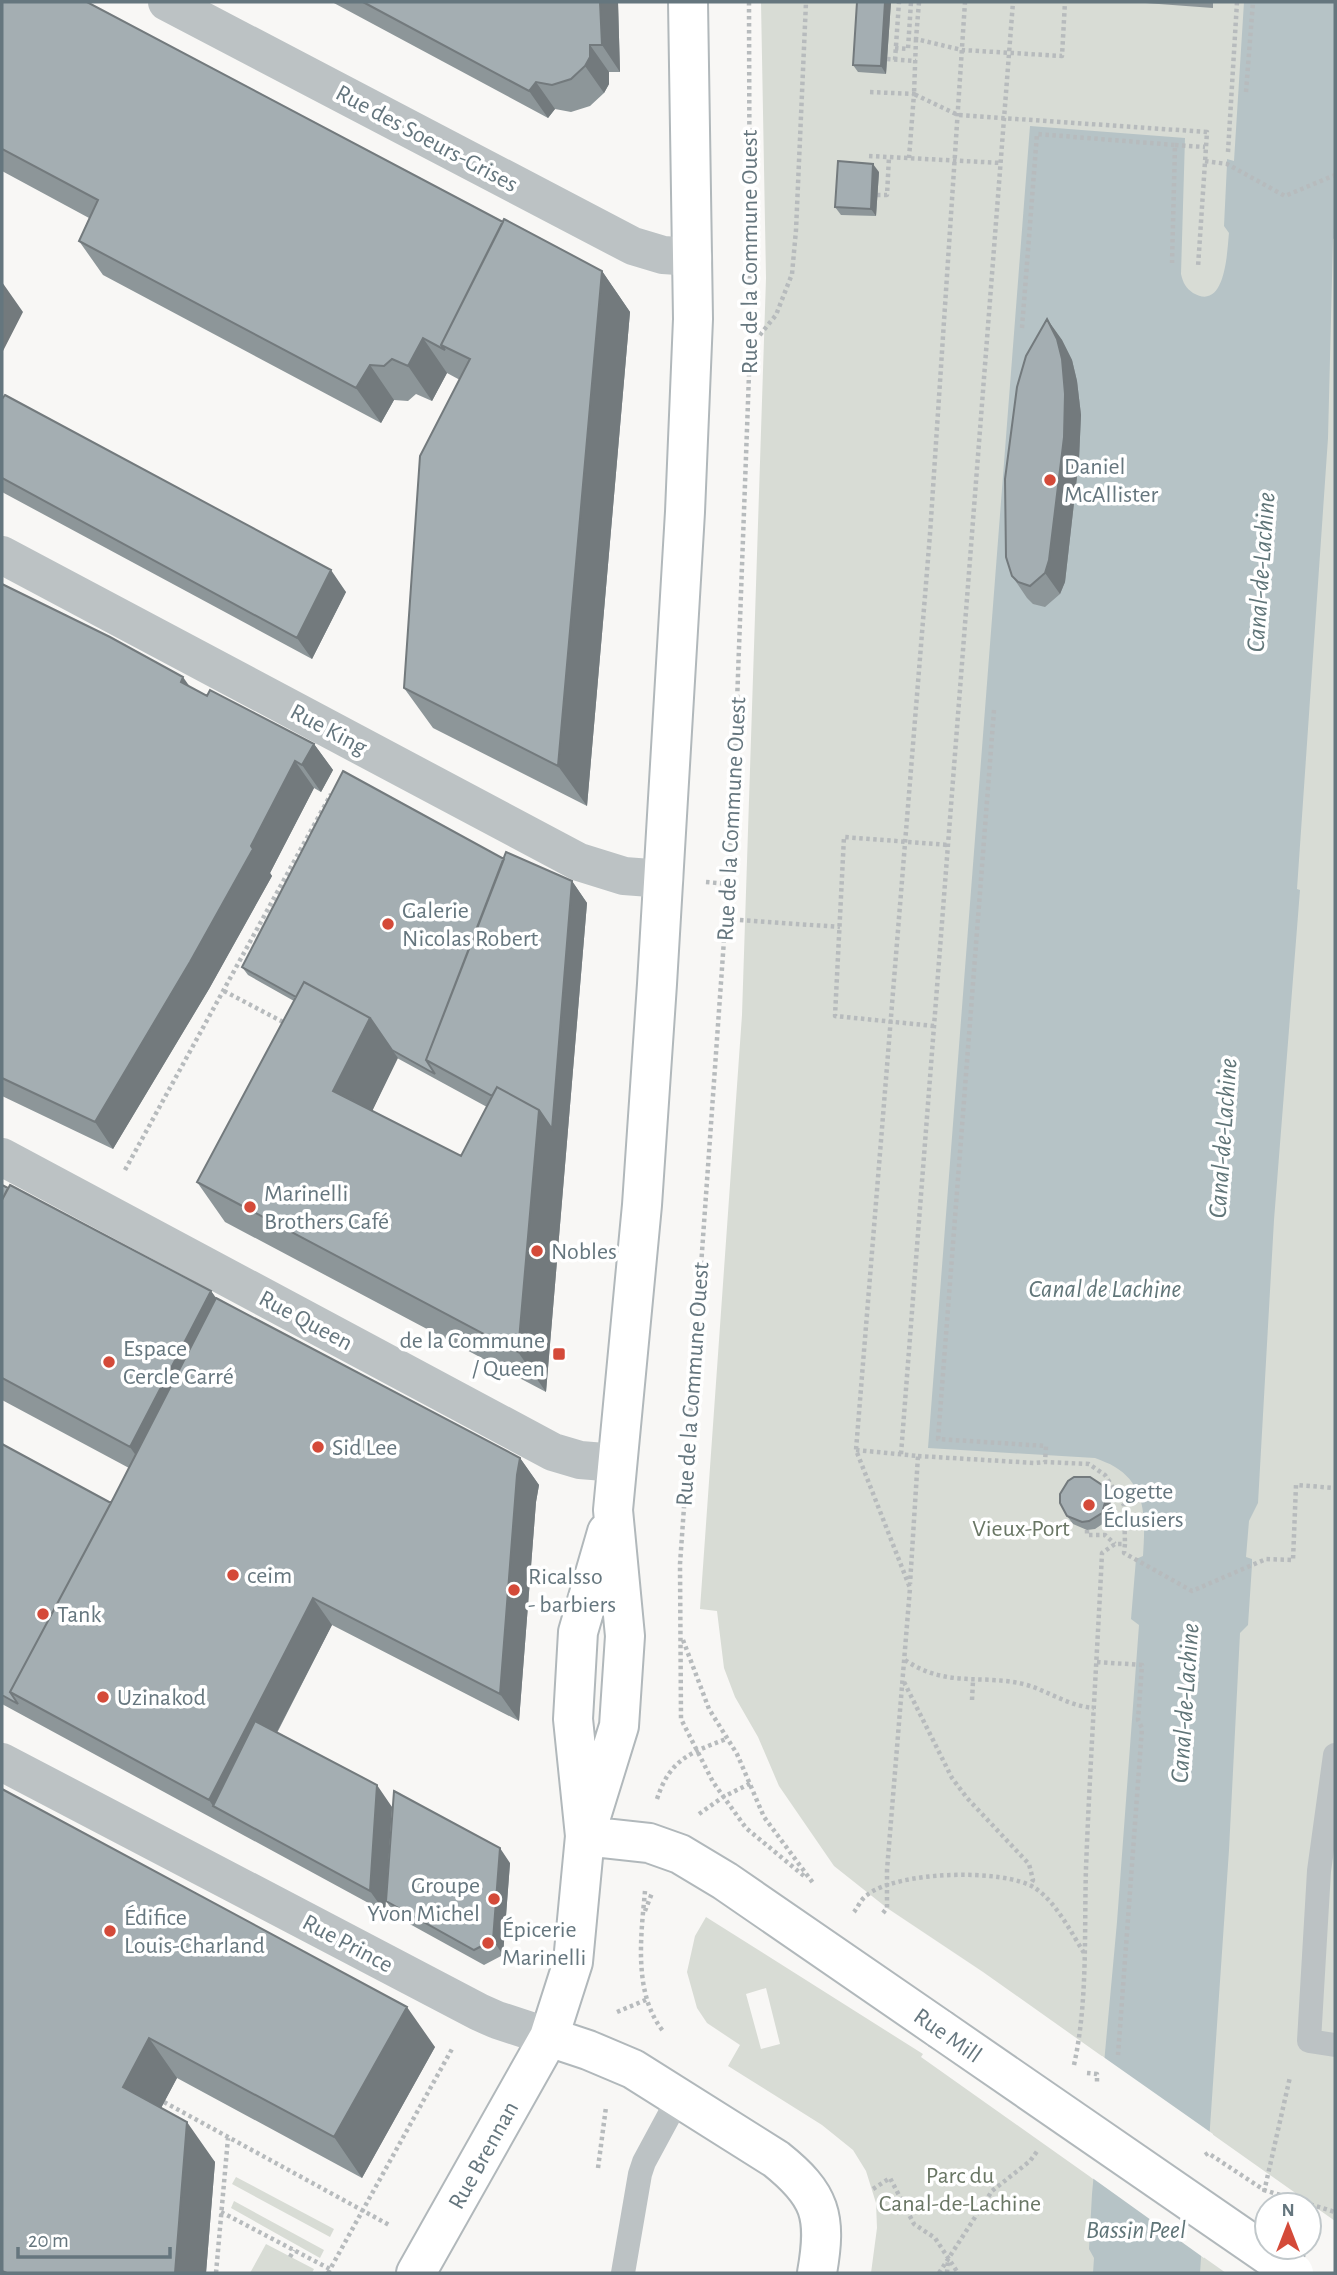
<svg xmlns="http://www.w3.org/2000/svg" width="1337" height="2275" font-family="'Alegreya Sans',sans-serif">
  <rect width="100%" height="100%" fill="#f8f7f5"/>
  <path fill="#d8dcd5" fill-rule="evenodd" d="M761 2H1335V2221L983 1972 887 1908 834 1866 779 1786 758 1737 735 1697 724 1668 717 1611 700 1609 742 1015 766 278Z
    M706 1917 923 2054 921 2057 1226 2273H871L877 2228 876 2203 866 2171 853 2150 822 2125 728 2066 740 2045 707 2023 697 2008 687 1972 695 1936ZM766 1988 780 2044 761 2049 746 1994Z
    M236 2177 334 2229 330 2237 232 2184Z
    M234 2201 324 2250 320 2258 231 2208Z
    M266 2244 314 2269 312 2273H250Z"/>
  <path fill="#b6c3c6" d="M1244 2H1335V238L1333 239 1328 438 1297 889 1300 890 1274 1220 1258 1503 1249 1521 1246 1557 1252 1559V1565L1248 1625 1240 1633 1229 1850 1200 2273H1093L1094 2258 1089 2249 1092 2194 1117 1922 1139 1625 1131 1619 1136 1559 1143 1556C1145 1522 1148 1487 1115 1467 1109 1463 1102 1461 1095 1458L928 1448 1030 126 1185 138 1181 274C1183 283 1186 288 1193 293 1226 312 1227 251 1229 233L1224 226 1227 164V159L1234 161Z"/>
  <path fill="#f8f7f5" d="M1102 2056 1213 2134 1204 2258 1091 2177Z
    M1335 2233V2273H1326L1332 2235Z"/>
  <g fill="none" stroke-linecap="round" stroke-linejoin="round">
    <g stroke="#b1b8bb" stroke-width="42">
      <path id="secondary" d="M585 1836 619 1726 625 1636 613 1510 642 1205 657 984 685 512 693 319 688 2
        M585 1836 649 1843 680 1854 725 1881 940 2029
        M549 2037 588 2050 633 2069 776 2159C821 2195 827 2216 817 2273
        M416 2273 549 2037 573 1962 585 1836 573 1719 578 1632 607 1532"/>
    </g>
    <path stroke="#b7bbbd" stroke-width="4.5" stroke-dasharray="3.5 3.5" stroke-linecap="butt" d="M749 2 750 347 733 812 680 1564 681 1719 713 1782 746 1828 804 1876
      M919 2 916 39 962 50 1062 56 1065 2
      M916 39 914 94 958 115 1207 132 1198 267
      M895 48 908 49 911 2
      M887 59 916 61
      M895 60 899 2
      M870 92 914 94 909 158
      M1246 92 1253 2
      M1175 145 1205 147
      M1228 152 1237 2
      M869 156 1001 163
      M1205 161 1227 164 1285 196 1335 175
      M877 195H887L889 157
      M1022 328 1037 134 1175 145 1172 263
      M751 346 776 315 792 274 796 230 806 2
      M994 710 938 1439 1046 1446 1045 1462
      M706 882 728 884
      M726 919 840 927
      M224 991 285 1023
      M934 1026 835 1016 844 837 948 845
      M125 1170 331 794
      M856 1450 918 1456 910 1584
      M901 1454 1013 2
      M918 1456 1035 1463 1045 1462 1089 1464 1105 1475 1124 1505 1125 1544
      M1087 1530V1535H1105L1115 1544
      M683 1640 709 1709 737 1754 764 1817 813 1883
      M905 1660C948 1689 983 1673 1027 1685 1050 1692 1069 1706 1094 1708
      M1097 1662 1142 1665 1138 1720 1142 1728 1118 2055
      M904 1682 952 1778 967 1798 1029 1864 1033 1880 1030 1885
      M972 1700 973 1681
      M657 1799C670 1759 690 1753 726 1739
      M699 1814 723 1797 751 1783
      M645 1891C641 1936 633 1993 663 2031
      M645 1911 652 1893
      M854 1912C858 1907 861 1899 867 1895 897 1871 1004 1868 1035 1888 1056 1902 1071 1932 1084 1953
      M883 1913 887 1908V1870L910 1588 856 1450 930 534 965 2
      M617 2012 648 1999
      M1074 2065C1088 2001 1084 1933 1086 1868 1090 1763 1097 1658 1102 1553L1115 1544H1125L1124 1553 1192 1591 1266 1559 1293 1560 1296 1485 1335 1488
      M1087 2073 1097 2074V2083
      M164 2102 391 2226
      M1205 2155 1208 2153 1264 2190 1335 2212
      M598 2168 606 2107
      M873 2189 890 2178 914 2224 935 2238 958 2273
      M1264 2192 1290 2077
      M221 2212 330 2269
      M290 2257 294 2250
      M216 2273 228 2138
      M328 2273 452 2049
      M939 2273 992 2191 1030 2161 1038 2150
      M947 2273 948 2260"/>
    <path stroke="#bcc2c4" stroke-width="24" d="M1335 1755 1319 1871 1309 2041 1335 2045
      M623 2273 640 2174 644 2162 678 2099"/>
    <path stroke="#bcc2c4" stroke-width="38" d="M167 2 633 246 663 255 693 257
      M2 555 579 862 624 876 664 879
      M2 1157 553 1452 580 1460 617 1463
      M2 1762 479 2012 497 2020 549 2037"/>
    <use href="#secondary" stroke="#fff" stroke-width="38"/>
    <g stroke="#b1b8bb" stroke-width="42" stroke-linecap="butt">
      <path id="secondary-bridge" d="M940 2029 1294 2273"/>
    </g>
    <use href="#secondary-bridge" stroke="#fff" stroke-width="38"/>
  </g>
  <path fill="#8d9699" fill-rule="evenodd" d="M2 2 503 222 602 271 630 312 587 806 433 728 404 688 460 380 447 373 432 401 416 394 408 401 394 400 381 423 103 275 79 241 89 218 2 171Z
    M332 2H618L620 72H609V84L604 93 590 106 571 112 555 109 548 118Z
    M857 2H891L886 74 858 72 853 65Z
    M1132 2H1213V8Z
    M879 172 876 216 841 215 835 207Z
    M1047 319 1062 340 1072 360 1077 381 1081 415 1079 459 1065 582 1060 594 1045 607 1033 604 1027 598 1012 576Z
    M2 399 346 592 312 659 2 492Z
    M2 584 207 696 314 744 333 770 321 792 314 788 270 873 272 876 209 989 113 1149 2 1096Z
    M504 859 572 881 587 903 546 1392 225 1222 197 1182 294 1001 248 975 242 967ZM397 1058 487 1107 461 1156 372 1111Z
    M2 1185 211 1291 216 1298 520 1458 539 1485 536 1502 519 1721 332 1625 277 1733 392 1807 385 1912 2 1704V1444L111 1503 129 1468 2 1400Z
    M1108 1493 1112 1507 1107 1521 1095 1529 1087 1530 1073 1524 1067 1516Z
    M2 1789 435 2047 362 2178 177 2078 161 2108 215 2162 206 2273H2Z
    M510 1863 503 1955 484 1965 397 1917 386 1901Z"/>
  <path fill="#737a7d" d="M600 2H618L620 72 602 45Z
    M885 2H891L886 74 881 66Z
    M590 45 609 72V84L604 93 585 66Z
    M536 82 555 109 548 118 529 91Z
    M873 164 879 172 876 216 871 209Z
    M602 271 630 312 587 806 558 766Z
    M2 282 23 312 2 353Z
    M1047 319 1062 340 1072 360 1077 381 1081 415 1079 459 1065 582 1060 594 1045 573Z
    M423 338 447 373 432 401 408 366Z
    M370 365 394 400 381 423 356 388Z
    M331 570 346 592 312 659 297 638Z
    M183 677 202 704 181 682Z
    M314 744 333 770 321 792 302 765Z
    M295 761 314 788 270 873 272 876 209 989 113 1149 95 1122 251 846Z
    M572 881 587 903 546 1392 518 1352 539 1110Z
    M370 1018 398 1058 362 1132 333 1091Z
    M211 1291 235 1325 154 1482 130 1447Z
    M520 1458 539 1485 536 1502 519 1721 500 1694 517 1475Z
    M1102 1485 1108 1493 1112 1507 1107 1521 1102 1513Z
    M313 1598 332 1625 233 1817 213 1806 209 1800Z
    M377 1785 392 1807 385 1912 370 1891Z
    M500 1848 510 1863 503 1955 493 1940Z
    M407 2007 435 2047 362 2178 334 2137Z
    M149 2038 177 2078 151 2127 123 2087Z
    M187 2122 215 2162 206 2273H175Z"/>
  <path fill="#a4aeb2" stroke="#737a7d" stroke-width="2" d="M2 2H87L503 222 441 345 445 350 423 338 408 366 392 359 384 366 370 365 356 388 79 241 98 200 2 149Z
    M363 2H600L602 45H590V57L585 66 571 79 552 85 536 82 529 91Z
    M857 2H885L881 66 853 65Z
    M838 161 873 164 871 209 835 207Z
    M504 219 602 271 558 766 404 688 420 456 470 359 441 345Z
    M1047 319 1057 339 1062 359 1065 394 1064 437 1049 560 1045 573 1030 586 1018 582 1012 576 1006 557 1005 479 1017 387 1026 356Z
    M5 395 331 570 297 638 2 478V399Z
    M2 584 110 637 183 677 181 682 207 696 210 690 314 744 302 765 295 761 251 846 253 849 190 962 95 1122 2 1078Z
    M343 771 504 859 426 1060 435 1074 392 1050 370 1018 304 982 296 997 242 967Z
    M506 852 572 881 552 1129 539 1110 497 1087 492 1096 426 1060Z
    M304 982 370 1018 333 1091 461 1156 497 1087 539 1110 518 1352 197 1182Z
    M2 1185 8 1188 2 1200Z
    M10 1185 211 1291 130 1447 2 1378V1200Z
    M216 1298 520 1458 517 1475 500 1694 313 1598 209 1800 10 1692 114 1497Z
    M2 1444 111 1503 10 1692 18 1704 2 1695Z
    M1074 1477H1090L1102 1485 1106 1499 1102 1513 1089 1521 1082 1522 1067 1516 1060 1503V1494L1068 1481Z
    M255 1721 377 1785 370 1891 213 1806Z
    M2 1789 407 2007 334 2137 149 2038 123 2087 187 2122 175 2273H7L2 2271Z
    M394 1791 500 1848 493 1940 474 1950 386 1901Z"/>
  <g fill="#d44a39" stroke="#fff" stroke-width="2.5">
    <circle cx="1050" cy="480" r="7"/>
    <circle cx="388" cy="924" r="7"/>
    <circle cx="250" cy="1207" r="7"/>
    <circle cx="537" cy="1251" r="7"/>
    <rect x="552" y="1347" width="14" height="14" rx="3.5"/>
    <circle cx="109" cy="1362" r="7"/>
    <circle cx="318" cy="1447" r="7"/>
    <circle cx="1089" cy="1505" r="7"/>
    <circle cx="233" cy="1575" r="7"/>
    <circle cx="514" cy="1590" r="7"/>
    <circle cx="43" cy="1614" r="7"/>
    <circle cx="103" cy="1697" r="7"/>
    <circle cx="494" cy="1899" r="7"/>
    <circle cx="110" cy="1931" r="7"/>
    <circle cx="488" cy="1943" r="7"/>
  </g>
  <g text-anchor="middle" stroke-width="7" stroke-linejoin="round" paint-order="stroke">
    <g font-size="24" fill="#65767e" stroke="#fff">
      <text transform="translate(427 138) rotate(28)" y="8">Rue des Soeurs-Grises</text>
      <text transform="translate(749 252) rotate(-90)" y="8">Rue de la Commune Ouest</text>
      <text transform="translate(329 729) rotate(28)" y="8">Rue King</text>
      <text transform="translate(731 819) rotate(-87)" y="8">Rue de la Commune Ouest</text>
      <text transform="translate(306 1320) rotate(28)" y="8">Rue Queen</text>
      <text transform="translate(692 1384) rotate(-86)" y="8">Rue de la Commune Ouest</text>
      <text transform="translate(348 1943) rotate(28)" y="8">Rue Prince</text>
      <text transform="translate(948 2035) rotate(35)" y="8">Rue Mill</text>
      <text transform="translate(483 2155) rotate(-61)" y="8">Rue Brennan</text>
    </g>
    <g font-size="24" fill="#65767e" stroke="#fff" text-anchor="start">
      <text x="1064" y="474">Daniel<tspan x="1064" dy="28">McAllister</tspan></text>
      <text x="402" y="918">Galerie<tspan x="402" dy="28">Nicolas Robert</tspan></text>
      <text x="264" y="1201">Marinelli<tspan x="264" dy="28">Brothers Café</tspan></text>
      <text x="551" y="1259">Nobles</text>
      <text x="545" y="1348" text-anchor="end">de la Commune<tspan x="545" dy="28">/ Queen</tspan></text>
      <text x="123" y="1356">Espace<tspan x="123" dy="28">Cercle Carré</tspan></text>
      <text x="332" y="1455">Sid Lee</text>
      <text x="1103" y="1499">Logette<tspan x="1103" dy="28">Éclusiers</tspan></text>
      <text x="247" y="1583">ceim</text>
      <text x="528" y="1584">Ricalsso<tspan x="528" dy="28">- barbiers</tspan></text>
      <text x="57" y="1622">Tank</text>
      <text x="117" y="1705">Uzinakod</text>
      <text x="480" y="1893" text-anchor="end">Groupe<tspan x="480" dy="28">Yvon Michel</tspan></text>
      <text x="124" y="1925">Édifice<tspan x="124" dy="28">Louis-Charland</tspan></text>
      <text x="502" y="1937">Épicerie<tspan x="502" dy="28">Marinelli</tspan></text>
    </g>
    <g font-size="24" fill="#697664" stroke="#fff">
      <text x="1021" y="1536">Vieux-Port</text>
      <text x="960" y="2183">Parc du<tspan x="960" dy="28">Canal-de-Lachine</tspan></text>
    </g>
    <g font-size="26" font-style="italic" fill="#607578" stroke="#fff">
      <text transform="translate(1260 572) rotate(-86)" y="9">Canal-de-Lachine</text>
      <text transform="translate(1222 1138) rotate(-86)" y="9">Canal-de-Lachine</text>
      <text x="1105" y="1297">Canal de Lachine</text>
      <text transform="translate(1184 1703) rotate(-86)" y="9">Canal-de-Lachine</text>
      <text x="1136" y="2238">Bassin Peel</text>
    </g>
  </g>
  <rect width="1337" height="2275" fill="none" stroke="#65767e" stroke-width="7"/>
  <g transform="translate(1288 2226)"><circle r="33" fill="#ffffff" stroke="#c1c8cb" stroke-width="2"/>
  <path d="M0-5L12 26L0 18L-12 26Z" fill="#d44a39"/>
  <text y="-10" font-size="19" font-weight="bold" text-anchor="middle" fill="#65767e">N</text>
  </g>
  <path d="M18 2247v10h152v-10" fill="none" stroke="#65767e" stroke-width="3.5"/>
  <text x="28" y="2247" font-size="21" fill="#65767e" stroke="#ffffff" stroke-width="5" paint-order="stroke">20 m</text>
</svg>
